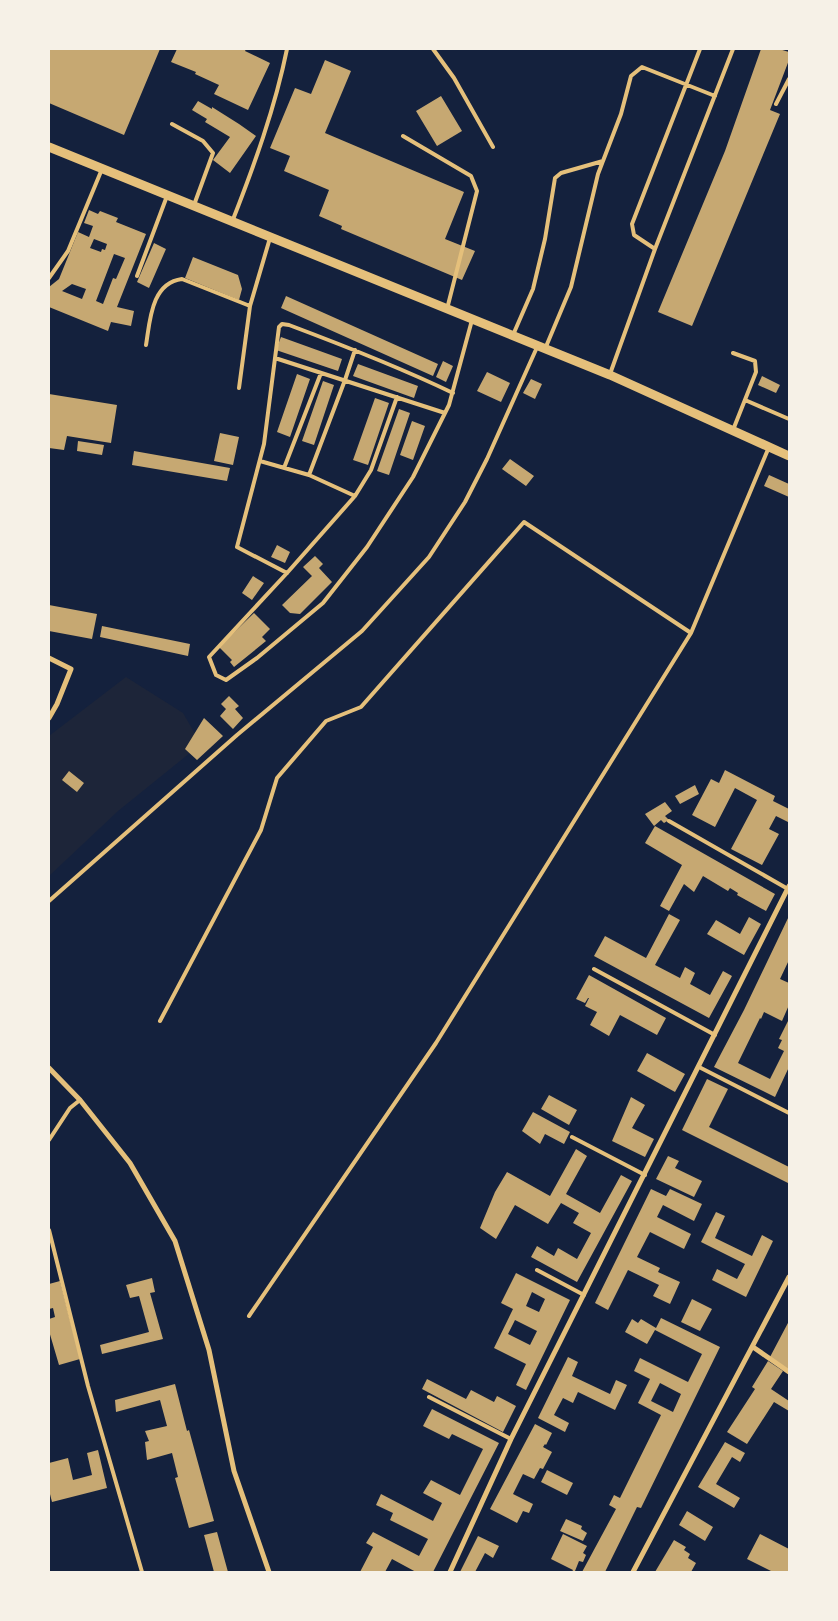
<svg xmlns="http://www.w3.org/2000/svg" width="838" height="1621" font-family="Spectral,serif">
  <rect width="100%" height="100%" fill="#14213d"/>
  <path fill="#1d2539" d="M126 677 183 713 201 744 118 811 49 876V736Z"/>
  <path fill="#c6a872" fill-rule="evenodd" d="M49 49H160L124 135 49 103Z
    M177 49H203L206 50 207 49H246L245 51 270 63 248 110 214 94 219 85 195 74 196 72 171 62Z
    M761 49H779L789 52V60L770 110 780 114 692 326 658 312 725 151Z
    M325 60 351 71 325 133 464 192 445 239 475 251 462 280 341 229 342 226 319 216 329 190 284 171 290 156 270 148 295 88 311 94Z
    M441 96 462 131 437 146 416 111Z
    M198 101 212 109V107L239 124 256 136 230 173 213 160 230 137 205 122 207 119 192 110Z
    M89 210 98 214 100 211 118 218 116 222 146 234 117 307 134 311 131 326 111 322 108 331 49 307V287L59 279 78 232 89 237 93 226 84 223ZM94 239 107 244 105 250 102 249 101 252 90 248ZM114 254 125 258 116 279 113 278 103 304 96 301ZM72 284 86 289 82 299 62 291Z
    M154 243 166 249 149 288 137 282Z
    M193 257 238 275 242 289 239 300 185 278Z
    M286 296 438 364 433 376 281 308Z
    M281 337 342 359 338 371 276 350Z
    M443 361 453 366 446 382 436 377Z
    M358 364 418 386 414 398 353 376Z
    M487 372 510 383 501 402 477 391Z
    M297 374 310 379 290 437 277 432Z
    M762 376 780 385 776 393 758 385Z
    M531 379 542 384 535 399 523 393Z
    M323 381 334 385 314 445 302 441Z
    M49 394 117 405 111 443 67 436 64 450 49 448Z
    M375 398 389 403 368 465 353 460Z
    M399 409 410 413 389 475 377 471Z
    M412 421 425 426 413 460 400 455Z
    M220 433 239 437 233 465 214 461Z
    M78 441 104 445 102 455 77 451Z
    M134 451 230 468 227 481 132 465Z
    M510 459 534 476 526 486 502 469Z
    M769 475 789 484V497L764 486Z
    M277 545 290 552 285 563 271 557Z
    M315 556 323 564 319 568 332 582 300 614 290 613 282 605 312 576 303 567Z
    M253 576 264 583 252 600 242 593Z
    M49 605 97 614 92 639 49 631Z
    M254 613 270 629 262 637 266 641 234 667 230 662 232 660 219 647Z
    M102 626 190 644 188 656 100 637Z
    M229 696 239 706 235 709 243 718 233 729 220 716 226 709 221 704Z
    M204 718 223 736 197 760 185 749Z
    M725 770 775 796 773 801 789 809V819L788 822 776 816 769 829 779 834 762 865 731 849 757 800 735 788 715 827 692 815 711 779 719 783Z
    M69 771 84 783 77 792 62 780Z
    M695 785 699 794 680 804 675 796Z
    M665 802 672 811 665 816 669 820 664 823 661 820 654 826 645 814Z
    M655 826 775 894 766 911 737 895 738 893 730 888 728 891 703 876 694 892 684 884 669 911 660 906 682 865 645 843Z
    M669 914 680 920 655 965 680 978 685 967 695 973 690 984 710 995 723 971 732 976 709 1018 594 956 605 936 646 958Z
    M789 916V960L780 979 789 983V1005L782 1021 764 1012 761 1019 760 1018 738 1063 770 1079 784 1051 778 1048 782 1040 779 1039 789 1019V1067L775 1097 714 1067 744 1010Z
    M749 917 761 924 744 955 707 934 716 920 740 934Z
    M589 975 666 1018 657 1035 620 1015 609 1036 590 1025 597 1012 585 1006 589 998H588L585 1003 576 999Z
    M647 1053 685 1074 675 1092 637 1071Z
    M707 1079 728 1089 709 1127 789 1167 788 1183 682 1130Z
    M549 1095 577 1110 569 1125 541 1109Z
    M631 1097 645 1105 632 1128 654 1139 645 1157 612 1141Z
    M533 1112 570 1132 564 1144 545 1134 540 1144 522 1131Z
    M576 1149 587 1156 566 1194 600 1213 621 1175 632 1181 577 1282 531 1257 537 1246 554 1256 558 1248 577 1259 591 1233 573 1223 579 1213 561 1203 548 1224 515 1205 496 1239 480 1228 495 1192 507 1172 550 1196Z
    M668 1156 679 1161 675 1168 702 1181 694 1197 656 1179Z
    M651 1189 666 1196 670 1189 702 1204 694 1221 663 1205 657 1217 691 1234 684 1249 650 1232 637 1257 660 1268 658 1272 680 1282 670 1304 653 1296 659 1285 628 1270 608 1310 595 1303Z
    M716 1212 725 1216 715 1238 752 1256 762 1235 773 1241 746 1297 712 1280 717 1269 737 1279 745 1264 701 1242Z
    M516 1273 570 1300 526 1390 516 1385 526 1364 494 1348 513 1309 501 1303ZM532 1292 545 1299 539 1312 526 1306ZM515 1320 537 1331 530 1345 508 1334Z
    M152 1278 155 1292 150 1293 163 1339 102 1354 100 1345 149 1332 139 1296 130 1298 126 1285Z
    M60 1281 80 1359 59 1365 49 1331V1319L55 1317 53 1308 49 1309V1284Z
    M692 1299 712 1309 700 1331 681 1322Z
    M661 1318 720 1347 641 1508 637 1507 605 1572H582L616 1509 609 1505 614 1495 620 1498 661 1415 638 1403 650 1379 634 1371 640 1358 688 1382 702 1354 655 1330 647 1344 625 1332 632 1319 638 1323 641 1319 656 1328ZM660 1383 681 1394 673 1412 651 1401Z
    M789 1321V1370L770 1357Z
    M568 1357 578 1362 572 1376 610 1394 616 1380 627 1385 615 1410 578 1392 573 1403 563 1398 554 1415 569 1423 565 1432 538 1418Z
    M768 1361 783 1371 771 1389 789 1401V1411L774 1402 747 1444 727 1432 755 1389 752 1387Z
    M427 1379 466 1399 471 1390 494 1402 497 1396 516 1406 503 1432 422 1389Z
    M175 1384 187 1431 189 1430 214 1521 189 1528 175 1478 178 1477 172 1453 147 1460 145 1442 149 1441 145 1431 167 1426 160 1400 116 1412 115 1400Z
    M432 1409 499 1443 433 1572H416L392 1559 385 1572H360L373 1547 366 1543 373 1532 419 1556 428 1539 390 1520 393 1513 376 1505 381 1494 433 1521 442 1503 423 1493 431 1480 460 1495 483 1449 452 1434 449 1439 423 1426Z
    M535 1424 552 1433 546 1445 545 1444 543 1447 552 1452 543 1469 540 1468 534 1479 523 1474 513 1494 533 1504 529 1513 523 1511 517 1523 490 1509Z
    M725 1442 745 1453 740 1462 732 1457 716 1484 740 1498 734 1508 698 1487Z
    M98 1450 107 1488 52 1502 49 1490V1463L68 1458 73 1480 92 1475 87 1453Z
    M547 1470 573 1483 567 1495 541 1482Z
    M687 1511 713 1527 705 1541 679 1525Z
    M566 1519 582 1526 581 1529 587 1533 583 1541 560 1531Z
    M217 1532 228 1572H214L204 1535Z
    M563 1534 587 1546 583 1553 586 1555 583 1562 579 1561 575 1571 578 1572H572L573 1570 551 1559Z
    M760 1534 789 1549V1572H773L747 1559Z
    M478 1536 499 1546 493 1558 485 1553 475 1572H460Z
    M674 1540 686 1547 684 1550 690 1554 688 1558 696 1563 691 1572H655Z"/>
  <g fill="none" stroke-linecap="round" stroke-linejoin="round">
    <path stroke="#e5c07b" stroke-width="4" d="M433 49 454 78 493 147
      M776 104 789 79
      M172 124 203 141 213 153 194 205
      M403 136 471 176 477 191 447 309
      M232 222C254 166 275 108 287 49
      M655 249 634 235 632 224 700 49
      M137 276 167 196
      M49 278 68 251 102 169
      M513 335 533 289 545 239 555 178 561 173 603 161
      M146 345C150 321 151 283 182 279L250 306
      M545 349 571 287 598 174 621 114 631 76 642 67 715 96
      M733 353 755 361 756 372 733 430
      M275 358 445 413
      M610 374 655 249 733 49
      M239 388 250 306 270 238
      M397 397 371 470 355 496 287 573 209 657 216 675 226 680 257 658 323 603 367 547 413 477 449 405 472 320
      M745 400 789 419
      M260 461 309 475 355 496
      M284 468 321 373
      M309 475 345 380 355 350
      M287 573 237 547 264 444 279 327 282 324 289 325C345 346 399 367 453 393
      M669 821 788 889
      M49 901 237 735 362 631 429 557 465 502 487 459 538 345
      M594 969 715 1035
      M160 1021 261 830 277 778 326 721 361 707 524 522 691 633
      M699 1067 789 1113
      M572 1137 645 1175
      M49 1140 70 1108 80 1100
      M49 1230 88 1386 142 1572
      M537 1270 584 1295
      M249 1316 436 1043 691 633 769 447
      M429 1397 511 1439"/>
    <path stroke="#e5c07b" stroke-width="5" d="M49 658 71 669 57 704 49 718
      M49 1068 80 1100 130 1163 175 1241 209 1350 234 1471 269 1572
      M753 1347 789 1372
      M450 1572 511 1439 789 886
      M633 1572 789 1277"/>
    <path stroke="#e5c07b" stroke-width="9" d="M49 147 610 375 789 456"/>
  </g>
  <rect width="838" height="1621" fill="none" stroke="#f6f1e7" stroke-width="100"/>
</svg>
